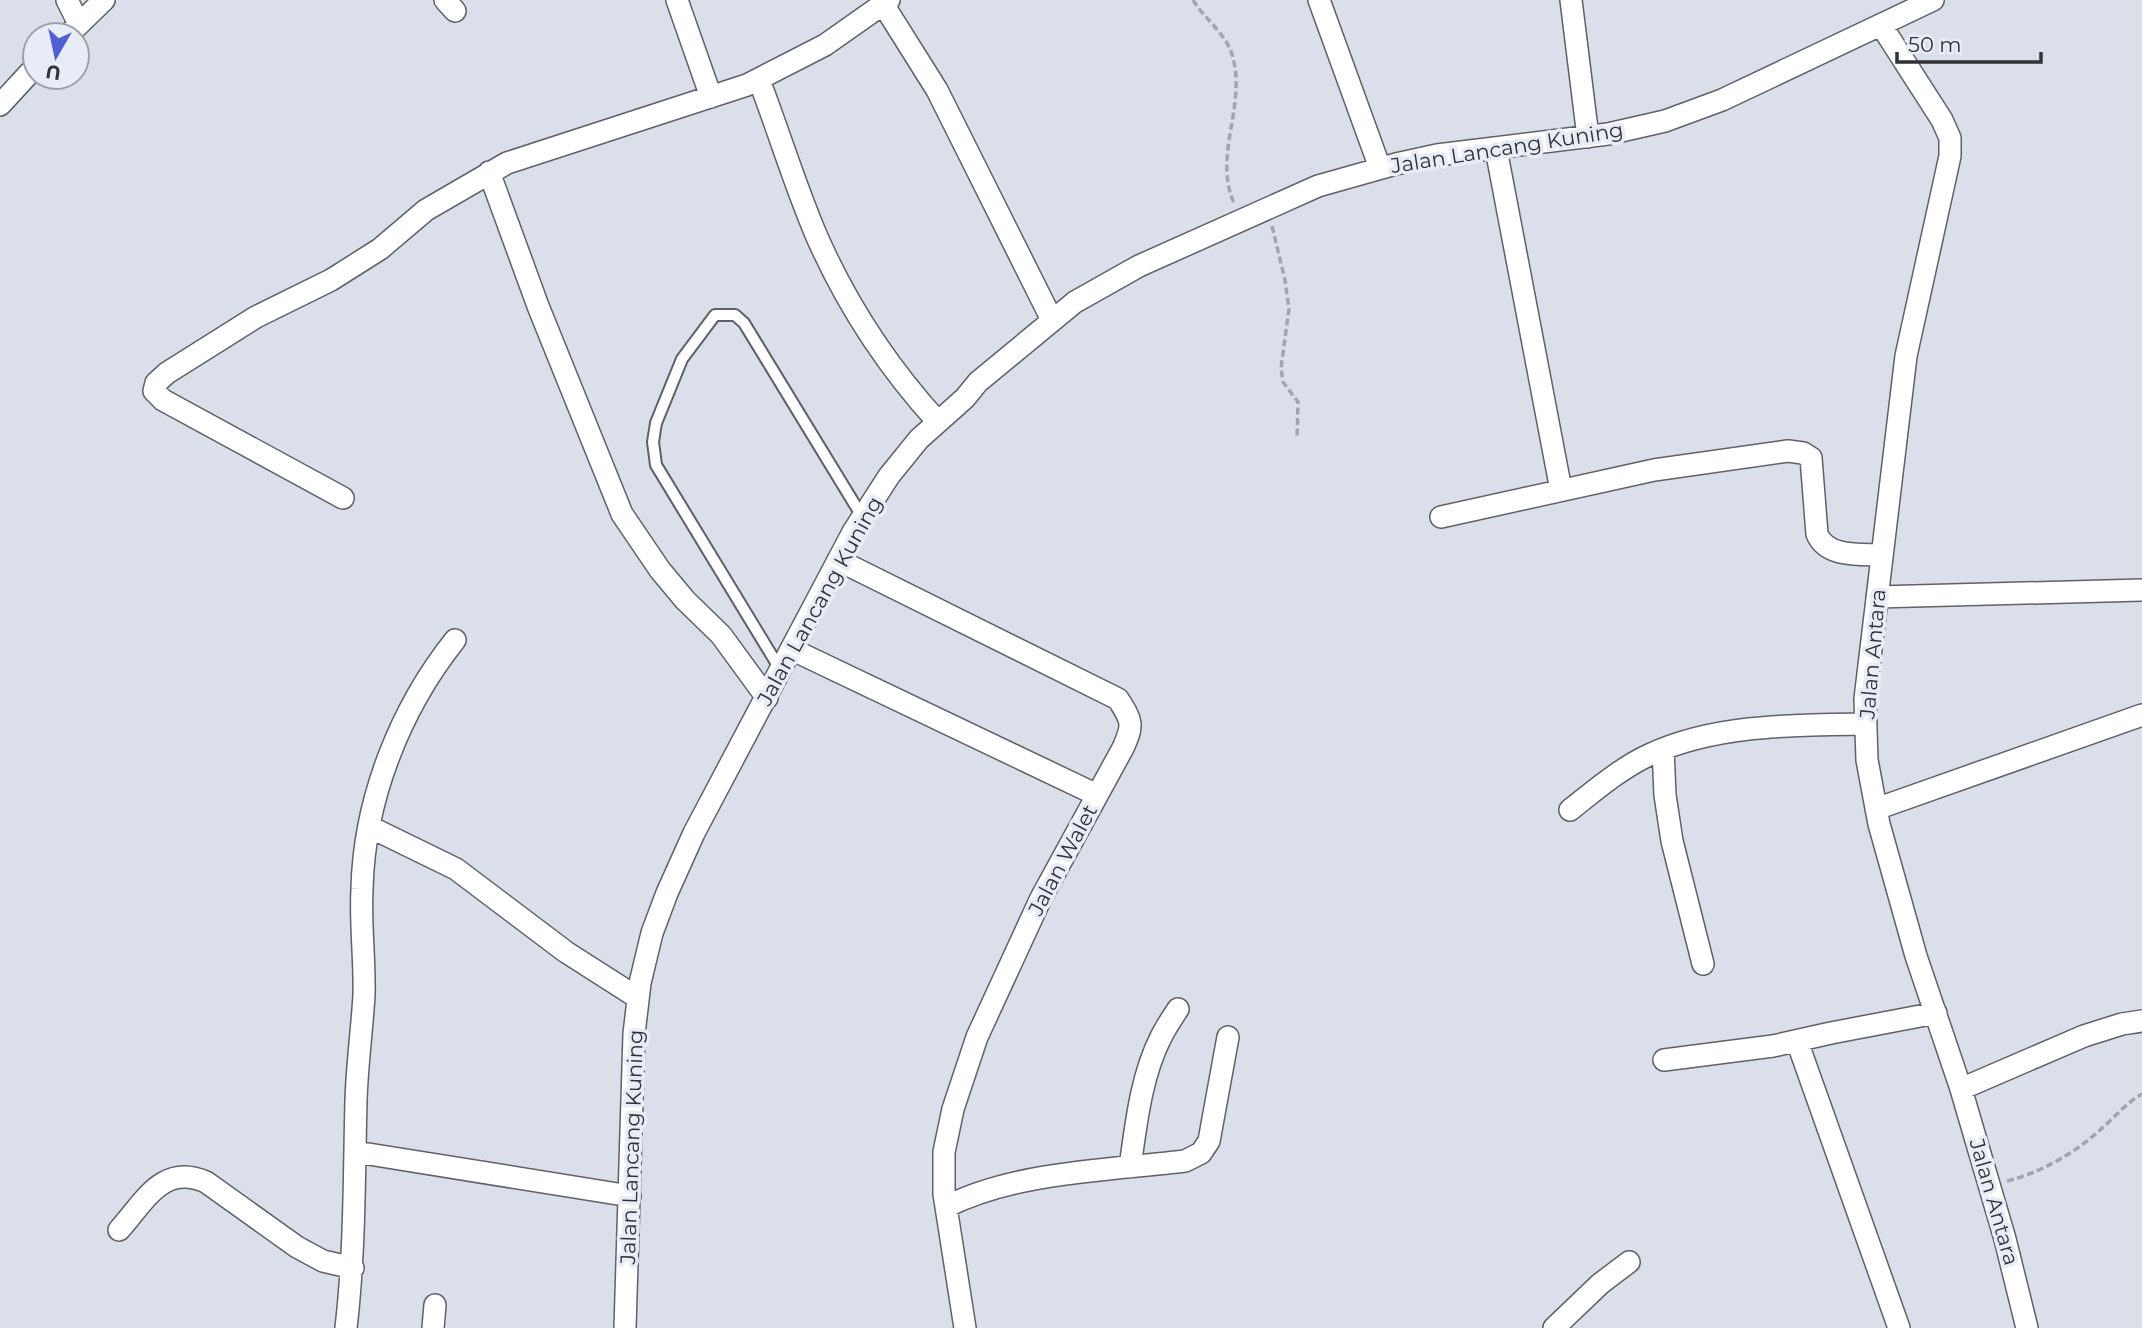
<svg xmlns="http://www.w3.org/2000/svg" width="2142" height="1328" font-family="Montserrat,sans-serif">
  <rect width="100%" height="100%" fill="#dbdfea"/>
  <g fill="none" stroke-linecap="round" stroke-linejoin="round">
    <g stroke="#5e616a" stroke-width="14">
      <path id="service" d="M780 669 656 465 653 442 656 423 682 359 715 315H735L744 323 863 518"/>
    </g>
    <g stroke="#5e616a" stroke-width="24">
      <path id="minor" d="M67 0 79 24
        M445 0 455 11
        M677 0 711 97
        M1319 0 1380 168
        M1571 0 1588 137
        M883 4 937 90 1052 320
        M1881 25 1942 120 1950 138V156L1906 356 1865 699 1867 760 1879 824 1916 956 1961 1089 2005 1239 2027 1328
        M68 35 104 0
        M759 80C779 132 795 186 817 237 847 305 887 366 937 421
        M0 105 35 67
        M1496 149 1561 490
        M489 172 538 306 622 514 660 570 685 600 721 635 767 698
        M343 498 163 400 154 391 156 383 167 373 256 317 331 280 380 249 426 210 507 163 747 85 825 45 889 0
        M1441 517 1654 470 1788 451 1803 453 1811 458 1817 534C1827 558 1860 554 1882 555
        M838 560 1118 699C1132 721 1134 724 1123 748L1041 898 977 1037 953 1109 944 1152V1194L965 1328
        M1877 597 2142 590
        M791 649 1097 795
        M1663 749 1665 795 1672 841 1703 964
        M1876 809 2142 715
        M1570 810C1594 791 1621 768 1649 755 1715 724 1794 725 1866 724
        M370 827 456 869 566 952 638 998
        M1797 1041 1899 1328
        M1664 1060 1773 1046 1831 1033 1936 1013
        M1961 1089 2084 1036 2122 1024 2142 1021
        M356 1152 630 1196
        M1130 1167C1136 1125 1141 1076 1161 1037 1166 1027 1172 1018 1178 1009
        M946 1207C1013 1172 1110 1170 1185 1161L1201 1153 1209 1141 1228 1037
        M119 1230C145 1201 163 1163 206 1182L297 1247 323 1261 353 1268
        M346 1328C355 1250 354 1178 356 1101 357 1065 362 1030 364 995 365 959 360 924 362 889 364 800 400 709 455 640
        M433 1328 435 1305
        M625 1328 634 1034 640 983 652 933 667 893 694 833 853 532 889 476 919 439 965 398 978 382 1075 302 1139 266 1318 186 1396 164 1437 155 1608 134 1665 121 1722 100 1933 0
        M1554 1328 1600 1284 1629 1262"/>
    </g>
    <path stroke="#a2a5ad" stroke-width="3.5" stroke-dasharray="7 3.5" stroke-linecap="butt" d="M1193 0C1205 20 1228 35 1233 58 1246 107 1213 156 1234 203
      M1272 226 1285 280 1289 309 1281 368 1283 382 1298 402 1297 439
      M2007 1181C2040 1173 2075 1153 2100 1130 2113 1119 2127 1102 2142 1094"/>
    <use href="#service" stroke="#fff" stroke-width="10"/>
    <use href="#minor" stroke="#fff" stroke-width="21"/>
  </g>
  <g text-anchor="middle" stroke-width="7" stroke-linejoin="round" paint-order="stroke">
    <g font-size="21" fill="#313236" stroke="#e8ecf7">
      <text transform="translate(1507 148) rotate(-9)" y="7">Jalan Lancang Kuning</text>
      <text transform="translate(820 601) rotate(-61)" y="7">Jalan Lancang Kuning</text>
      <text transform="translate(1873 654) rotate(-85)" y="7">Jalan Antara</text>
      <text transform="translate(1063 860) rotate(-62)" y="7">Jalan Walet</text>
      <text transform="translate(632 1147) rotate(-88)" y="7">Jalan Lancang Kuning</text>
      <text transform="translate(1994 1202) rotate(74)" y="7">Jalan Antara</text>
    </g>
  </g>
  <g transform="translate(56 56) rotate(189)"><circle r="33" fill="#e8ecf7" stroke="#9fa2aa" stroke-width="2"/>
  <path d="M0-5L12 26L0 18L-12 26Z" fill="#525ed4"/>
  <text y="-10" font-size="19" font-weight="bold" text-anchor="middle" fill="#313236">U</text>
  </g>
  <path d="M1897 52v10h144v-10" fill="none" stroke="#313236" stroke-width="3.5"/>
  <text x="1908" y="52" font-size="21" fill="#313236" stroke="#e8ecf7" stroke-width="5" paint-order="stroke">50 m</text>
</svg>
